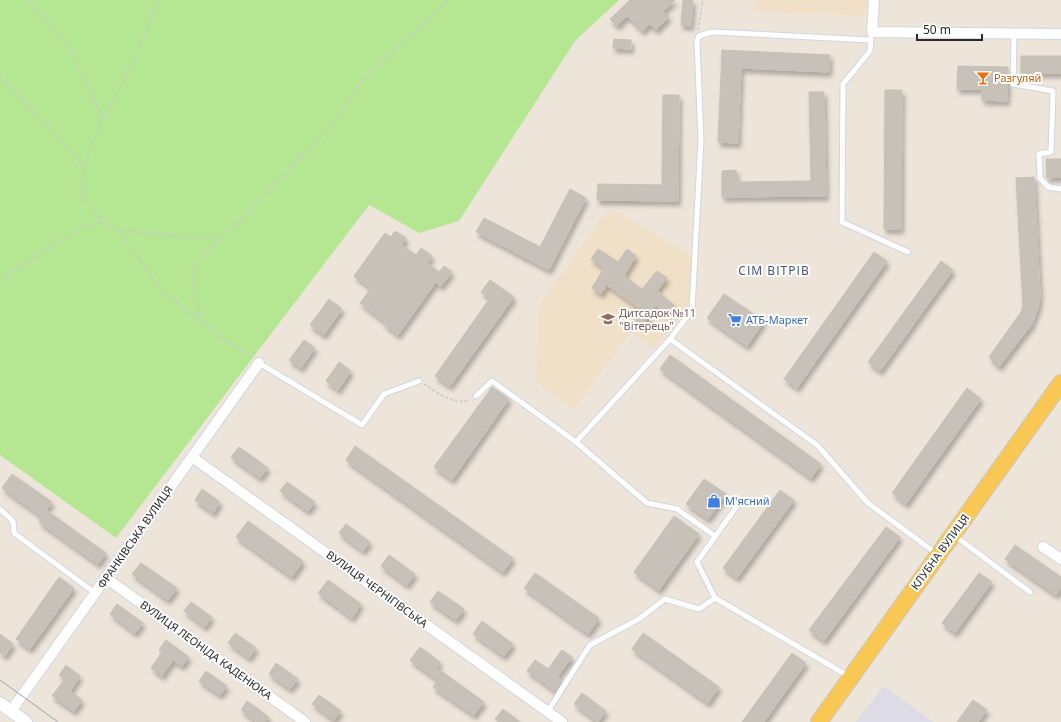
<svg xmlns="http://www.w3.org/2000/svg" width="1061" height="722" font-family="'Noto Sans',sans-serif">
  <defs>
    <filter id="shadow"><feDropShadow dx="2.5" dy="4.5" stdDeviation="2" flood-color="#0004"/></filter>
  </defs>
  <rect width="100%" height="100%" fill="#ede4da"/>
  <path fill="#dddbe5" d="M884 686 933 722H856Z"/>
  <path fill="#f0e0c8" d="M755 0H867L865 16 755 12Z
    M613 210 691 255 689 306 654 349 631 332 573 410 536 381 539 305 605 213Z"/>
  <path fill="#b5e793" d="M0 0H619L575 41 459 221 419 233 369 205 116 538 0 455Z"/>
  <path fill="#c8c1ba" stroke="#c8c0b4" filter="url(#shadow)" d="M630 0H675L663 11 669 17 656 30 650 24 642 31 627 16 617 26 610 19Z
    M683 0H693L691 26 681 25Z
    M614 39 631 40V49L613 48Z
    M722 50 830 55 829 72 741 68 738 143 718 142Z
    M1021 56H1061V73H1021Z
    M958 66 1008 67 1007 101 982 100V89H957Z
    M885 90H902L901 229H884Z
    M809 92H824L826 196 722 197V171L736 170 737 182 811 181Z
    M663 95H679L678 201 597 200 598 184 662 185Z
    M1046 159H1061V177L1047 178Z
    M1034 177 1040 295 1039 305 1032 324 999 367 989 357 1021 312 1023 306 1016 178Z
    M570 189 586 198 549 270 476 232 484 218 540 247Z
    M395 231 406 238 402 245 416 255 421 248 432 256 427 263 439 272 444 266 452 272 441 286 436 282 398 335 384 324 385 322 360 303 371 288 354 276 385 233 391 237Z
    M598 249 618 262 627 249 636 256 624 276 642 289 657 271 667 278 657 291 674 305 668 315 656 306 642 325 632 317 639 308 607 285 601 294 592 288 604 268 591 259Z
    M874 252 887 261 797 388 784 379Z
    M941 261 953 270 880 371 868 362Z
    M490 280 514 297 450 386 435 376 490 298 481 292Z
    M724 294 764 321 747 346 707 318Z
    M329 299 342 309 324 335 310 325Z
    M304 340 315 348 301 368 289 360Z
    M670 355 821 464 811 478 660 369Z
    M339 362 351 371 338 390 326 381Z
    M492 387 509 399 452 480 434 467Z
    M967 388 981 399 906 504 892 493Z
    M355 446 513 558 503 572 346 460Z
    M239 447 268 468 260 478 231 457Z
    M12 474 52 502 46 510 106 553 98 564 39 522 42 517 2 488Z
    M704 479 726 494 708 519 686 504Z
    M287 482 315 502 308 511 280 491Z
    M202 489 220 502 213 513 195 500Z
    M780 490 794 500 737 578 723 568Z
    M674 516 699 534 659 590 634 572Z
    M248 521 303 561 292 577 236 537Z
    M346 524 370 542 363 551 339 533Z
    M886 527 900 537 824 641 809 630Z
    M1015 545 1061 577V587L1056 595 1005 559Z
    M389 555 415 574 407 585 381 566Z
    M141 563 177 588 168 600 132 574Z
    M535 573 599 618 588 634 524 588Z
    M979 573 992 582 955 633 942 623Z
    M59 577 74 588 30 649 16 639Z
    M328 580 361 604 352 618 318 593Z
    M438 591 464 609 456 620 430 602Z
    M191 602 212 617 205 627 184 611Z
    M117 604 143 623 135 633 110 614Z
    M482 621 513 644 504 656 473 634Z
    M235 633 256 648 249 658 228 643Z
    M643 633 719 687 708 703 632 649Z
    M0 634 13 644 5 656 0 652Z
    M166 640 189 657 182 666 173 660 162 676 151 668 162 652 159 650Z
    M420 647 440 662 437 668 484 702 474 715 433 687 438 680 410 660Z
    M562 650 572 657 558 676 562 680 555 691 527 671 535 660 548 669Z
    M792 653 806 663 764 722H742Z
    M276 663 298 679 290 689 269 674Z
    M66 665 80 676 70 691 82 700 74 711 52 696 65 679 59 675Z
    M206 671 227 686 220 695 199 681Z
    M582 693 606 711 598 722 574 704Z
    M319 695 341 711 334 720 312 704Z
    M973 700 987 710 978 722H957Z
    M247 701 269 717 265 722H257L241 710Z
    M503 709 520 722H499L495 719Z"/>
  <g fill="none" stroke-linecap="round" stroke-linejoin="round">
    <g stroke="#cfd5e4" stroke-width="7">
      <path id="service" d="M1014 34 1013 84 1053 91 1051 152 1039 154 1040 178 1048 187 1061 189
        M871 37 870 51 843 84 842 222 908 252
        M670 339 692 310 701 140 697 41 699 36 712 32 871 40
        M259 363 362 425 384 394 419 381
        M476 396 492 381 576 442 647 503 677 509 715 536
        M576 442 670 339 817 445 868 503 937 554
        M739 503 697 562 715 598 850 677
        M0 509 13 521 14 533 95 593
        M954 535 1030 592
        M548 711 590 645 639 619 665 599 699 609 715 598"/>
    </g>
    <g stroke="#cfd5e4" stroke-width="12">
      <path id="minor" d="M874 0 872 32 1061 34
        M192 457 562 722
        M1043 547 1061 559
        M106 578 305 722
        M11 711 259 363"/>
    </g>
    <g stroke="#cfd5e4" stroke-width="14">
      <path id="tertiary" d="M0 703 26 722"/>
    </g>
    <g stroke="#c8c8c8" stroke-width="18">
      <path id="primary" d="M819 722 1061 383"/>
    </g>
    <path stroke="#c8c8c8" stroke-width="1.5" stroke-dasharray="3 2" stroke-linecap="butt" d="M29 0 63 40 76 61 103 119 84 166
      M698 30 703 0
      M0 76 84 166 82 199 105 222
      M103 119 135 58 158 0
      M118 230 195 238 224 236
      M0 280 81 227 105 222 118 230 164 294 251 358
      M200 321 192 281 195 264 238 223 334 123 364 79 449 0
      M424 384C436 392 455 406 470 400"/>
    <use href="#service" stroke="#fff" stroke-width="5"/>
    <use href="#minor" stroke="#fff" stroke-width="10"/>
    <use href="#tertiary" stroke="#fff" stroke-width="12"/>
    <use href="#primary" stroke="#f9c753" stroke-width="16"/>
    <path stroke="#9da2b5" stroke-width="1" d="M0 680 58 722"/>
  </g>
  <defs>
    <g id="bar-bare" transform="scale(1.08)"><path d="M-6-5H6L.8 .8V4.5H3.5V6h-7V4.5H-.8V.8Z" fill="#e8710a" stroke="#fff" stroke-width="2.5" paint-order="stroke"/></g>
    <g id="school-bare" transform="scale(1.08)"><path d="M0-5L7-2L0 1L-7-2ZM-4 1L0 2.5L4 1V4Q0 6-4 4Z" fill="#8d6e63" stroke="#fff" stroke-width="2.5" paint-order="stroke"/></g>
    <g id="supermarket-bare" transform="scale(1.08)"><path d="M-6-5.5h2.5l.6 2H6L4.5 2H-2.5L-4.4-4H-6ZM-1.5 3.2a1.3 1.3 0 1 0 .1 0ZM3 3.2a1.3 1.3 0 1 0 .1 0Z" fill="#3f7fe0" stroke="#fff" stroke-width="2.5" paint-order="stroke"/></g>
    <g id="shop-bare" transform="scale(1.08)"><path d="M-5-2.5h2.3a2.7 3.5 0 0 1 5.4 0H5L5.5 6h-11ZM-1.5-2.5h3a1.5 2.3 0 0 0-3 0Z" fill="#3f7fe0" stroke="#fff" stroke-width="2.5" paint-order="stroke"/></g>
  </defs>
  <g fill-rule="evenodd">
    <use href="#bar-bare" x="983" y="78"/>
    <use href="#school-bare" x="608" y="319"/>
    <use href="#supermarket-bare" x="735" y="320"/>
    <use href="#shop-bare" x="714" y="501"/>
  </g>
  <g text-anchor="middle" stroke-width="4" stroke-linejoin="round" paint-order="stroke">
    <g font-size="11" fill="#c56008" stroke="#fff" text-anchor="start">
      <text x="994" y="82">Разгуляй</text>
    </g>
    <g font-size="11" fill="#785e54" stroke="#fff" text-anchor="start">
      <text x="619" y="317">Дитсадок №11<tspan x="619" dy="13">"Вітерець"</tspan></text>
    </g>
    <g font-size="11" fill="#366cbe" stroke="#fff" text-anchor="start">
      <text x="746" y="324">АТБ-Маркет</text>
      <text x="725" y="505">М'ясний</text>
    </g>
    <g font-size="11" fill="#2a2a2a" stroke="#fff">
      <text transform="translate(135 537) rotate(-55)" y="4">ФРАНКІВСЬКА ВУЛИЦЯ</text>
      <text transform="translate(940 552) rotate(-54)" y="4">КЛУБНА ВУЛИЦЯ</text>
      <text transform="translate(377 589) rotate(36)" y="4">ВУЛИЦЯ ЧЕРНІГІВСЬКА</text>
      <text transform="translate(206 650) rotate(36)" y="4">ВУЛИЦЯ ЛЕОНІДА КАДЕНЮКА</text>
    </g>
    <g font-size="12" letter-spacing="1" fill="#47547d" stroke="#fff">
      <text x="774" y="275">СІМ ВІТРІВ</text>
    </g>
  </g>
  <path d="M917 34v6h65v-6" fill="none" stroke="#2a2a2a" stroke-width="2"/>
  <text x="923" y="34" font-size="12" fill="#2a2a2a" stroke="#ffffff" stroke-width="3" paint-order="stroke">50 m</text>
</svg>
